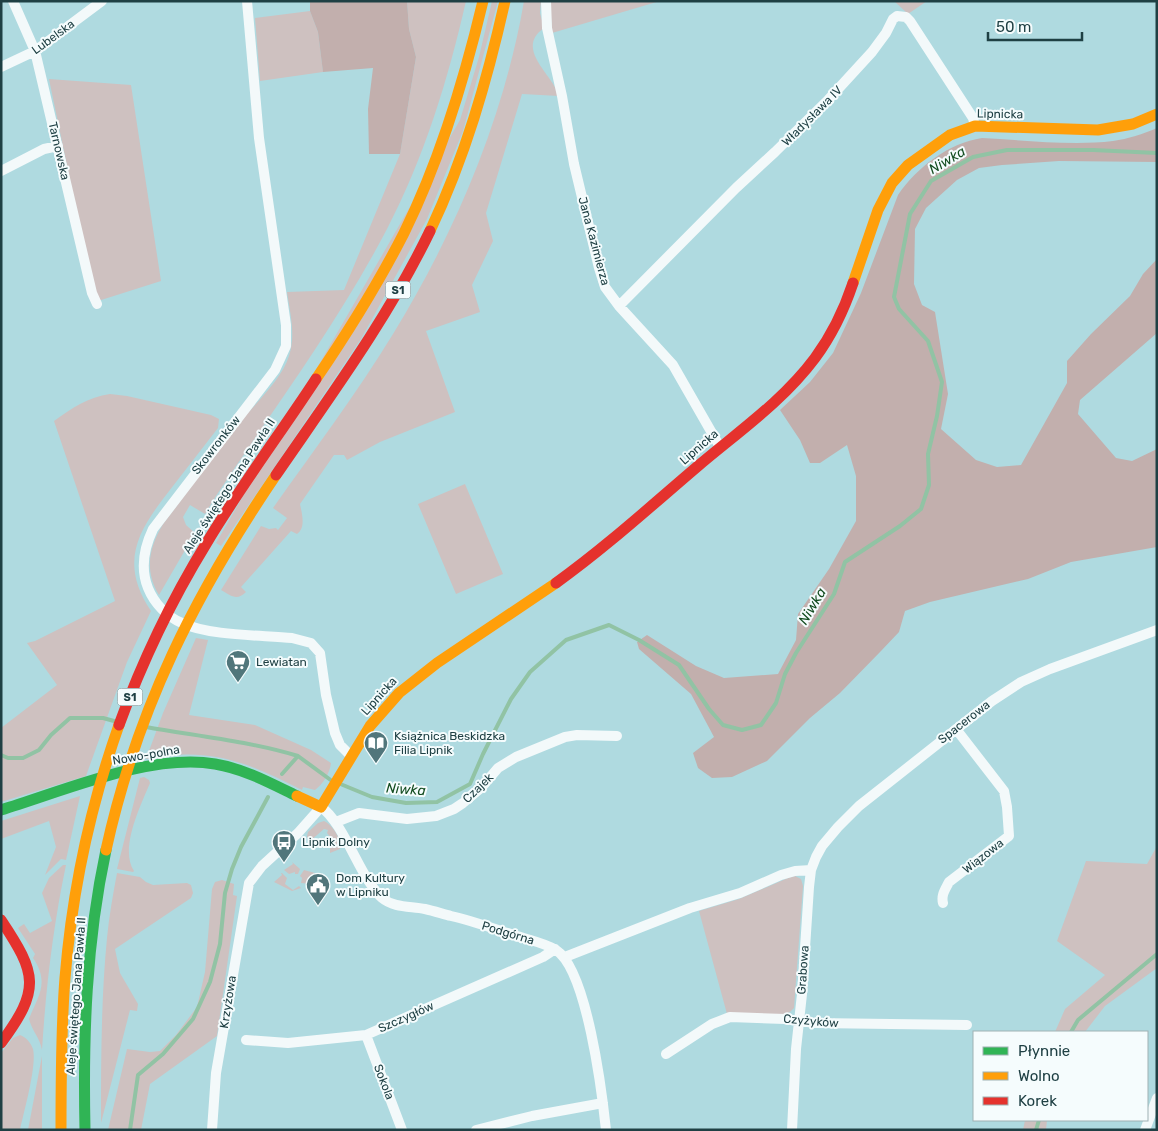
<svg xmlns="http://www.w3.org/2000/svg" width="1158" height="1131" font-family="Rubik,sans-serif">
  <rect width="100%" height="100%" fill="#afdae0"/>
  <path fill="#cec1c0" d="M407 1H466C448 80 424 158 387 229 338 323 274 408 216 496L205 514 190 505 183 517 186 525 195 533 159 595C144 570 149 548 163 524 189 490 213 456 239 423 255 404 282 379 289 356 296 335 290 313 287 292L344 290 400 154 416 57 409 29Z
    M492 1H498L463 131 427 219 361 339 221 546 216 543 460 120 479 57Z
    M524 1H541L540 13 544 28C514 49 553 74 559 96L522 94 486 213 493 241 472 285 480 312 426 331 455 412 380 442 347 460 344 455H334L300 504C302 514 306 528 297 534L291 531 241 587 246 592C237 601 231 596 221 590L261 526 269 529 276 528 278 530 287 518 273 508C314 450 357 393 393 334 455 233 504 118 524 1Z
    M550 1H660L552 33Z
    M894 1H927L908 14Z
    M310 11 318 32 323 72 260 81 255 18Z
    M49 79 131 85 161 281 98 301 72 190Z
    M110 394 127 396 211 415 219 419 218 428C203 447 188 467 173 486 140 528 117 560 151 611L127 662 86 776 1 802V728L57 685 27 643 35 641 115 601 54 421C72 408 88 397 110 394Z
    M465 484 503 574 456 594 418 504Z
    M196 638 208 640 189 715 255 725 311 750 331 763C330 773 323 784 315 790L303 787 302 790C247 762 209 746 146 759L163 713Z
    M144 777 149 780 150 783C141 805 119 849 134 871L133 872 117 869 140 778Z
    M80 796 66 860 61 859 45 875 56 847 49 821 1 839V821Z
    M324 821C333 825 342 840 340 849L330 853V844L332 843 333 840 327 833 328 830 324 829 309 842 307 836 308 832 318 823Z
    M1157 846V968L1105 1006 1085 1032H1055L1065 1009 1105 975 1057 941 1086 861 1147 864Z
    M292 862 300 869 298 874H295V872L289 874 284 870 293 864Z
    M63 865H66C53 927 46 987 42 1050 40 1038 32 1031 29 1019 38 996 50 983 33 958L35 954 18 928 24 924 30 933 52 921 42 893 49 878Z
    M304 870 326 876V878H320V880L317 881 316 880 311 884 301 883 302 878 300 876Z
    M117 873 140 877 146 882 153 885 187 883 191 885 193 893 191 898 115 949 120 973 138 1004 137 1011 130 1010 101 1123C101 1061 101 1000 107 938 109 916 113 895 117 873Z
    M281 873H282L287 878 285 884 293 890 299 886 301 888 292 891 274 882 282 875Z
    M795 876 801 879 803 886 794 1008 790 1012 783 1015 727 1014 699 911 739 899 788 878Z
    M222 880 234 884 233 895 237 896 217 1036 150 1084 141 1130H108L127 1049 150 1052 160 1051 176 1035 197 1007 205 972 212 889 215 882Z
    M20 1035C26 1037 31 1043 33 1049 37 1066 24 1111 20 1130H1V1053L13 1038Z
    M42 1056V1130H28Z
    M1025 1120H1047L1046 1130H1023Z"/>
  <path fill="#c2afad" d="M310 1H407L409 29 416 57 400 154H369L368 109 373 68 323 72 318 32 310 11Z
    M1157 128V162L1059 161 1002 165 979 168 957 180 926 208 915 229 914 284 922 305 935 312 948 394 941 429 976 460 997 467 1021 465 1067 383V361L1091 334 1130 296 1143 274 1157 259V333L1080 400 1078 414 1116 458 1132 461 1157 449V547L1071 562 1028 579 930 602 905 611 899 632 881 651 840 693 810 718 767 761 732 777 712 778 698 768 693 753 714 737 691 694 639 649 637 642 647 635 696 666 724 678 778 674 796 640 798 614 829 569 856 521V476L847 445 820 463H810L800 440 780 410 810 382 833 353 861 293 898 195C917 167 949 143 982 138 1024 140 1071 146 1113 141 1128 139 1143 134 1157 128Z"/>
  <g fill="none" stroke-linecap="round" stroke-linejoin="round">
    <path stroke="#91c3a4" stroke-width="4" d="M146 727C197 736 248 741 298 756
      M1 755 8 758H23L39 750 51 735 70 718H103L114 721
      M282 774 298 756 332 781
      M338 783 372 797 406 803 437 802 470 784 483 754 511 699 530 672 566 640 609 625 639 640 679 665 709 709 723 725 742 730 761 725 776 703 785 674 796 653 834 594 845 562 900 526 921 509 929 485 928 454 937 416 942 382 928 341 899 309 894 297 910 214 931 181 973 157 1007 150H1093L1157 153
      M1071 1032 1078 1020 1157 954
      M130 1130 138 1075 163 1054 193 1019 210 982 220 944 225 893 232 869 241 847 268 797
      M1036 1130 1039 1120"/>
    <path stroke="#f3f9fa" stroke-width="10" d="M13 1 35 51 92 293 97 304
      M247 1 259 138 286 325V346L275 370 153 529C144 548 140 568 148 588 154 603 167 617 182 623 209 636 262 635 292 638L311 643 320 653 326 695 335 733 340 745 350 755
      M546 1 547 28 562 96 574 164 599 268 605 287 619 306 673 365 720 447
      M1 67 35 51 102 1
      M1 171 44 149 58 146
      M619 306 736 188 775 152 828 100 872 52 886 33 893 19 897 16 906 17 910 21 973 118 975 126
      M336 822 359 813 407 819 436 816 454 809 463 803 481 788 498 768 516 757 565 737 577 735 617 736
      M943 903C941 895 945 890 949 882L1009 836 1007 807 1004 791 956 729
      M565 957 690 908 740 893 781 875 795 871 811 870
      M366 1035 402 1130
      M246 1040 288 1043 366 1035 543 957 555 949
      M666 1054 712 1024 730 1017 785 1019 815 1023 967 1025
      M212 1130 216 1073 249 883 262 866 298 833 321 807C339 819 355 860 368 880 372 886 376 893 382 898 394 908 411 906 425 909 434 911 443 914 451 916 473 921 495 929 517 936 529 940 545 943 556 950 587 970 602 1092 606 1130
      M476 1130 532 1116 603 1103
      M792 1130 796 1049 802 994 809 887 811 870 816 857 822 846 838 827 859 806 992 701 1021 682 1050 669 1157 630
      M1145 1130 1157 1098"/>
    <path stroke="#30b455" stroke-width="11" d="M1 810C64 791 150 753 215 764 245 769 270 783 297 796
      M85 1130C83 1036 86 943 106 850"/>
    <path stroke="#ff9f0a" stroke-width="11" d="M430 231C465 157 487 81 505 1
      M853 283 878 210 892 183 908 165 950 135 975 126 1098 130 1133 124 1157 114
      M316 379C348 332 378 284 404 233 440 160 464 81 483 1
      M297 796 321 807 370 726 399 693 437 663 556 583
      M106 850C137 709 195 594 276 475
      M61 1130C61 1079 61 1028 65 978 72 892 90 807 119 725"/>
    <path stroke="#e5322d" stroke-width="11" d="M276 475C331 395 388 318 430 231
      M556 583C606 547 651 506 698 466 738 432 783 401 815 358 832 335 844 310 853 283
      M119 725C142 662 171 601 206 544 240 487 280 434 316 379
      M1 920C37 974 41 989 1 1043"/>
  </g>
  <defs>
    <g id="supermarket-pin" transform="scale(1.25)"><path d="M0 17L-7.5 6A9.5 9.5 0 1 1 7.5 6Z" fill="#51767b" stroke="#f5fcfd"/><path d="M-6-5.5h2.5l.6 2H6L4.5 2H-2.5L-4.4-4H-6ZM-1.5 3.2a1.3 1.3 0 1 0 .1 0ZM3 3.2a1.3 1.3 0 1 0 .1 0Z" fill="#fff"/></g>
    <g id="library-pin" transform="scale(1.25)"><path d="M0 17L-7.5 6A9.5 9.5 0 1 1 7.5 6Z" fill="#51767b" stroke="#f5fcfd"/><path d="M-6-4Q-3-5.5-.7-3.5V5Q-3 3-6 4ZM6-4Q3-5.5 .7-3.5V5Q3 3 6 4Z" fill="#fff"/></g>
    <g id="bus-pin" transform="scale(1.25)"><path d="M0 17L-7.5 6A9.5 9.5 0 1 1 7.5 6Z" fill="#51767b" stroke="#f5fcfd"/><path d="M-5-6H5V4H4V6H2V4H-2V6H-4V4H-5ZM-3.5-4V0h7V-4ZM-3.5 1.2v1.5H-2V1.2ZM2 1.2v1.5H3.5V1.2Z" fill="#fff"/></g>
    <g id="civic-pin" transform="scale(1.25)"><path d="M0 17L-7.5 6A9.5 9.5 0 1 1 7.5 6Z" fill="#51767b" stroke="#f5fcfd"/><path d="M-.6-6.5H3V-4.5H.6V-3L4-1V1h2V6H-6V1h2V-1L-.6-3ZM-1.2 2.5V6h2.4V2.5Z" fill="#fff"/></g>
  </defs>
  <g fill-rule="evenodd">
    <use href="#supermarket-pin" x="238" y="662"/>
    <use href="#library-pin" x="376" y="743"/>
    <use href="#bus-pin" x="284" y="842"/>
    <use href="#civic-pin" x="318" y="885"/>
  </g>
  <g text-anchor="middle" stroke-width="4" stroke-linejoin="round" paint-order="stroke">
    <g fill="#f5fcfd" stroke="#5f787c" stroke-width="1">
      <rect x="385.5" y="281.5" width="25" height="17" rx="4"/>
      <rect x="117.5" y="688.5" width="25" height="17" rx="4"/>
    </g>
    <g font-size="11" font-weight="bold" fill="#1f4044">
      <text x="398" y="294">S1</text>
      <text x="130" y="701">S1</text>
    </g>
    <g font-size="12" fill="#1f4044" stroke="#f5fcfd">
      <text transform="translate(53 37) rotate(-36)" y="4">Lubelska</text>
      <text transform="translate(1000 114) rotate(1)" y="4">Lipnicka</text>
      <text transform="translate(812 116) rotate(-45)" y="4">Władysława IV</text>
      <text transform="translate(59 151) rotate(77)" y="4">Tarnowska</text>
      <text transform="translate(594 241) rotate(75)" y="4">Jana Kazimierza</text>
      <text transform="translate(216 445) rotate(-52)" y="4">Skowronków</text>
      <text transform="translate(699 447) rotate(-41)" y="4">Lipnicka</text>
      <text transform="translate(229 486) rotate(-57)" y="4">Aleje świętego Jana Pawła II</text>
      <text transform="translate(379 696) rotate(-48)" y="4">Lipnicka</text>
      <text transform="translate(964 722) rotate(-38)" y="4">Spacerowa</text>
      <text transform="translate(146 755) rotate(-10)" y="4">Nowo-polna</text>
      <text transform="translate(478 788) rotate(-44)" y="4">Czajek</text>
      <text transform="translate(983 856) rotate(-38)" y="4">Wiązowa</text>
      <text transform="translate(508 933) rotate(17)" y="4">Podgórna</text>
      <text transform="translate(803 970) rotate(-86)" y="4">Grabowa</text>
      <text transform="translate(76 996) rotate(-86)" y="4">Aleje świętego Jana Pawła II</text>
      <text transform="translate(228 1002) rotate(-81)" y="4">Krzyżowa</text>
      <text transform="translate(406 1017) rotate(-24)" y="4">Szczygłów</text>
      <text transform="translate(811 1021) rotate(5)" y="4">Czyżyków</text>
      <text transform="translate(384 1082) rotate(69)" y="4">Sokola</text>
    </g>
    <g font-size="12" fill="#1f4044" stroke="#f5fcfd" text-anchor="start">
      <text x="256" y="666">Lewiatan</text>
      <text x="394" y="740">Książnica Beskidzka<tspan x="394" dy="14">Filia Lipnik</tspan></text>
      <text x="302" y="846">Lipnik Dolny</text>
      <text x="336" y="882">Dom Kultury<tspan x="336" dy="14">w Lipniku</tspan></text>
    </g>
    <g font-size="14" font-style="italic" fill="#144d21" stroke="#f5fcfd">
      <text transform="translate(947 160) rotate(-31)" y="5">Niwka</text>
      <text transform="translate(812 606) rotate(-59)" y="5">Niwka</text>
      <text transform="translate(406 789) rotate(4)" y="5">Niwka</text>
    </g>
  </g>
  <rect width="1158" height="1131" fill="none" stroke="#1f4044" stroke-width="5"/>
  <rect x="973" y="1031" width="175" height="90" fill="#f5fcfd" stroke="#9fb1b3"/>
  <rect x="983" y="1047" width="25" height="8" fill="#30b455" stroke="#9fb1b3"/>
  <text x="1018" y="1056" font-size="15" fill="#1f4044">Płynnie</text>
  <rect x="983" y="1072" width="25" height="8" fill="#ff9f0a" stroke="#9fb1b3"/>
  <text x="1018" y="1081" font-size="15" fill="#1f4044">Wolno</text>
  <rect x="983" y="1097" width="25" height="8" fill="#e5322d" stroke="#9fb1b3"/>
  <text x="1018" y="1106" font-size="15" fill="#1f4044">Korek</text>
  <path d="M988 32v8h94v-8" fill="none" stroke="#1f4044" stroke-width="2.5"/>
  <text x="996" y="32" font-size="15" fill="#1f4044" stroke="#f5fcfd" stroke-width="4" paint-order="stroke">50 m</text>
</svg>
